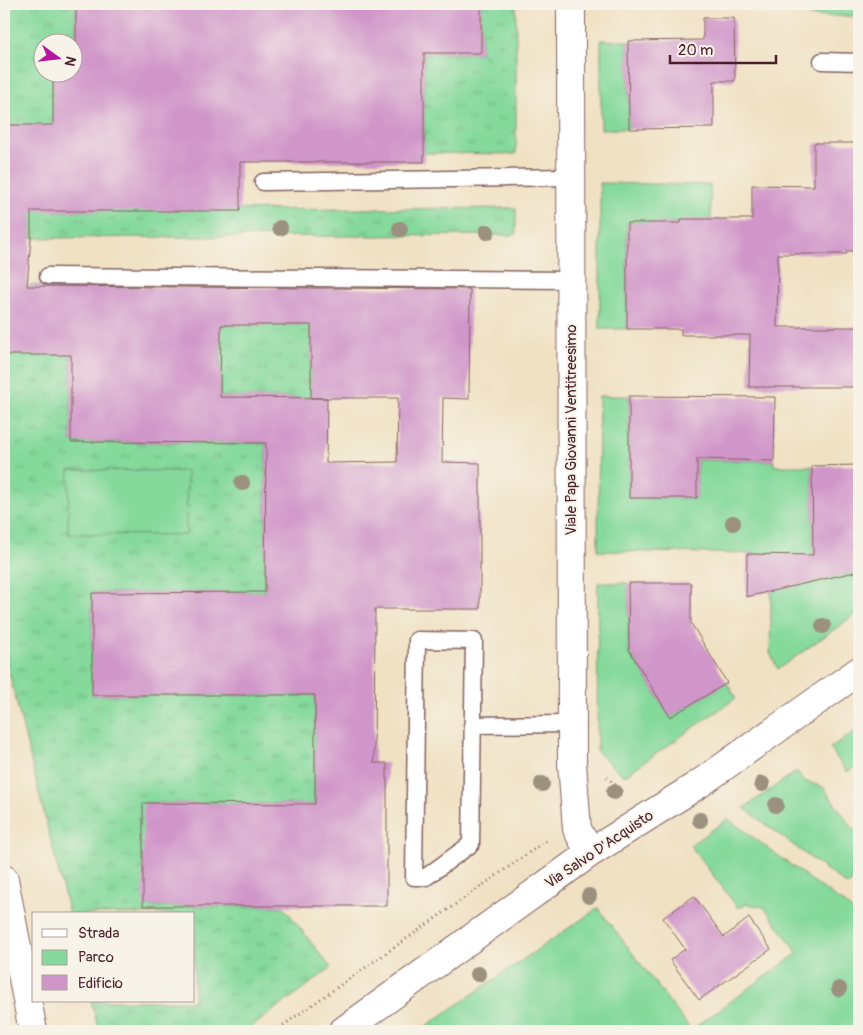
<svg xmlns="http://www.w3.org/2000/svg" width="863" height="1035" font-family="Pangolin,sans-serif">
  <defs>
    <pattern id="grass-tufts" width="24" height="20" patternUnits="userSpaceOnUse" patternTransform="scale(1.25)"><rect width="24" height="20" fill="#84d99b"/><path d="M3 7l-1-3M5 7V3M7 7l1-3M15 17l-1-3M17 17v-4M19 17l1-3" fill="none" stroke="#74ba86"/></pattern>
  </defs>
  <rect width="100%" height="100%" fill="#f7f3e8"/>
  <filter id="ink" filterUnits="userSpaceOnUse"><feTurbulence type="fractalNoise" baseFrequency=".02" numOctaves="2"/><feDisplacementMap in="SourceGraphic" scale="10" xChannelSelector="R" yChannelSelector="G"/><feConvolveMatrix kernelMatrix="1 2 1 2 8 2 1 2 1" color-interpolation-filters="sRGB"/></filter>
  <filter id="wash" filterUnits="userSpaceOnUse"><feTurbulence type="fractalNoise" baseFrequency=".0096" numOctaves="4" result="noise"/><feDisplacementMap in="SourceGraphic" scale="20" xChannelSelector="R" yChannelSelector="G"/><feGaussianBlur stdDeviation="1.12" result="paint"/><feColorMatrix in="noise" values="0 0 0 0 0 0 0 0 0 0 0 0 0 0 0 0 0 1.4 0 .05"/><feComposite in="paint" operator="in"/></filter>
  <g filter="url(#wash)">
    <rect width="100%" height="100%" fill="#f0e1c3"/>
    <path fill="url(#grass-tufts)" stroke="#677c63" d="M4 4H76V52H73L72 42H42V72L53 73 54 211 516 208V235L31 238 30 125H4Z
      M481 4H516V154L424 153V53H481Z
      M30 285 71 286V442L266 443 265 592 92 593V695H315V804L144 803V906H283L331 968 246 1031H99L91 1001H194V914H69L4 652V355L30 354Z
      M221 325H311V398L220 397Z"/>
    <path fill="#84d99b" stroke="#677c63" d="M811 4H859V16H810Z
      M601 40 628 41 629 129H601Z
      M600 183 710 185 711 219 681 223H627V329H600Z
      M599 396H629V498H697V460L774 461V466H812L814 581 859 571V612L778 669 770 653 772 554 598 551Z
      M69 470 187 471 186 535 68 534Z
      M598 583H628L629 650 670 717 727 683 736 698 624 776 597 752Z
      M859 729V764L847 772 830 748Z
      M797 771 804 781 823 787 859 837V871L848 886 744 808Z
      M728 819 859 915V1031H419L598 908 691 1030 798 953 764 907 748 904 738 908 690 845Z"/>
    <g id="blocks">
      <path fill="#d095c9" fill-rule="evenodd" d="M76 4H481V53H424V162H240V211H31V238L27 286 470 289 469 399 443 398 442 462 480 463V609H375L374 763H387V906H143V803L315 804V695H92V593L265 592 266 443 71 442V355H4V125H53V72H72V52H76ZM221 325H311V398H398L397 462 326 463 327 398 220 397Z
        M703 18H734L735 81H714V128L629 129 628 41 703 40Z
        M814 143H859V251H846L847 254H778L777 327H859V387H749L750 335H681V329H627V223H681V219H752V185L814 186Z
        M629 396 775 397 774 461 697 459V498H629Z
        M859 465V571L746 597 747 554 813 555 812 466Z
        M628 583H691V623L727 683 670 717 629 650Z
        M694 896 724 937 749 918 771 949 699 1000 670 960 685 949 663 918Z"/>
    </g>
  </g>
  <g filter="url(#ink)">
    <use href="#blocks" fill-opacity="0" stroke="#846360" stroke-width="1"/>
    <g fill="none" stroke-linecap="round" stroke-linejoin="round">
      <g stroke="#846360" stroke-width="19">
        <path id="service" d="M822 61 859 62
          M263 182 571 177
          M48 276 572 280
          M417 640 474 641 471 844 426 877H414Z
          M472 725 571 724"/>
      </g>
      <g stroke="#846360" stroke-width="30">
        <path id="minor" d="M571 4 572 763 577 829 590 853
          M4 879 33 1031
          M343 1031 590 853 699 784 859 671"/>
      </g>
      <path stroke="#846360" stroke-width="3" stroke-dasharray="1 4" stroke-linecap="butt" d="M607 777 624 794
        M275 1031 547 840"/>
      <use href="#service" stroke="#fff" stroke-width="16"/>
      <use href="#minor" stroke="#fff" stroke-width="28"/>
    </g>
    <g fill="#9c907f">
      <circle cx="280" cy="228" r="8"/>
      <circle cx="400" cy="229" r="8"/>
      <circle cx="487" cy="232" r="8"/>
      <circle cx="242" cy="483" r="8"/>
      <circle cx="733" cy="523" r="8"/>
      <circle cx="823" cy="626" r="8"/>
      <circle cx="542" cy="784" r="8"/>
      <circle cx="762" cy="784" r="8"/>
      <circle cx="614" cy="792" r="8"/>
      <circle cx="776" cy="805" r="8"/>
      <circle cx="700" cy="820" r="8"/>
      <circle cx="589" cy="896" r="8"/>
      <circle cx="478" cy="974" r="8"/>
      <circle cx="839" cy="989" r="8"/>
    </g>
  </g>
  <g text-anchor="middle" stroke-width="4" stroke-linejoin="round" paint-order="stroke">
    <g font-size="15" fill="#4a1f2b" stroke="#f7f3e8">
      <text transform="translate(571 430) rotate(-90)" y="5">Viale Papa Giovanni Ventitreesimo</text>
      <text transform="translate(599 849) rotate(-34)" y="5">Via Salvo D'Acquisto</text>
    </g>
  </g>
  <rect width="863" height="1035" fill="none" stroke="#f7f3e8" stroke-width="20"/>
  <rect x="32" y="912" width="162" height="90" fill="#f7f3e8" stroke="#b29e9c"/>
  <rect x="42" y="929" width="25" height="8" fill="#ffffff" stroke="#b29e9c"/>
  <text x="78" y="938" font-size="15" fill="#4a1f2b">Strada</text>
  <rect x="42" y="950" width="25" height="15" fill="#84d99b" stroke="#b29e9c"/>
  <text x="78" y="962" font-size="15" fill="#4a1f2b">Parco</text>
  <rect x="42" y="975" width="25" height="15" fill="#d095c9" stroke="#b29e9c"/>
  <text x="78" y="988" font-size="15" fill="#4a1f2b">Edificio</text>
  <g transform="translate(58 58) rotate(105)"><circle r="24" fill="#f7f3e8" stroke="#b29e9c"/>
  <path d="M0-4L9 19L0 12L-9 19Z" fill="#b5179e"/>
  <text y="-8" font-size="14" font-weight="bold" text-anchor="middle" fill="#4a1f2b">N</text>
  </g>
  <path d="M670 55v8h106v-8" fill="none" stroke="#4a1f2b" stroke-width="2.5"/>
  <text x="678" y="55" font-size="15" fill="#4a1f2b" stroke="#f7f3e8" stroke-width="4" paint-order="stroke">20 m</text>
</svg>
